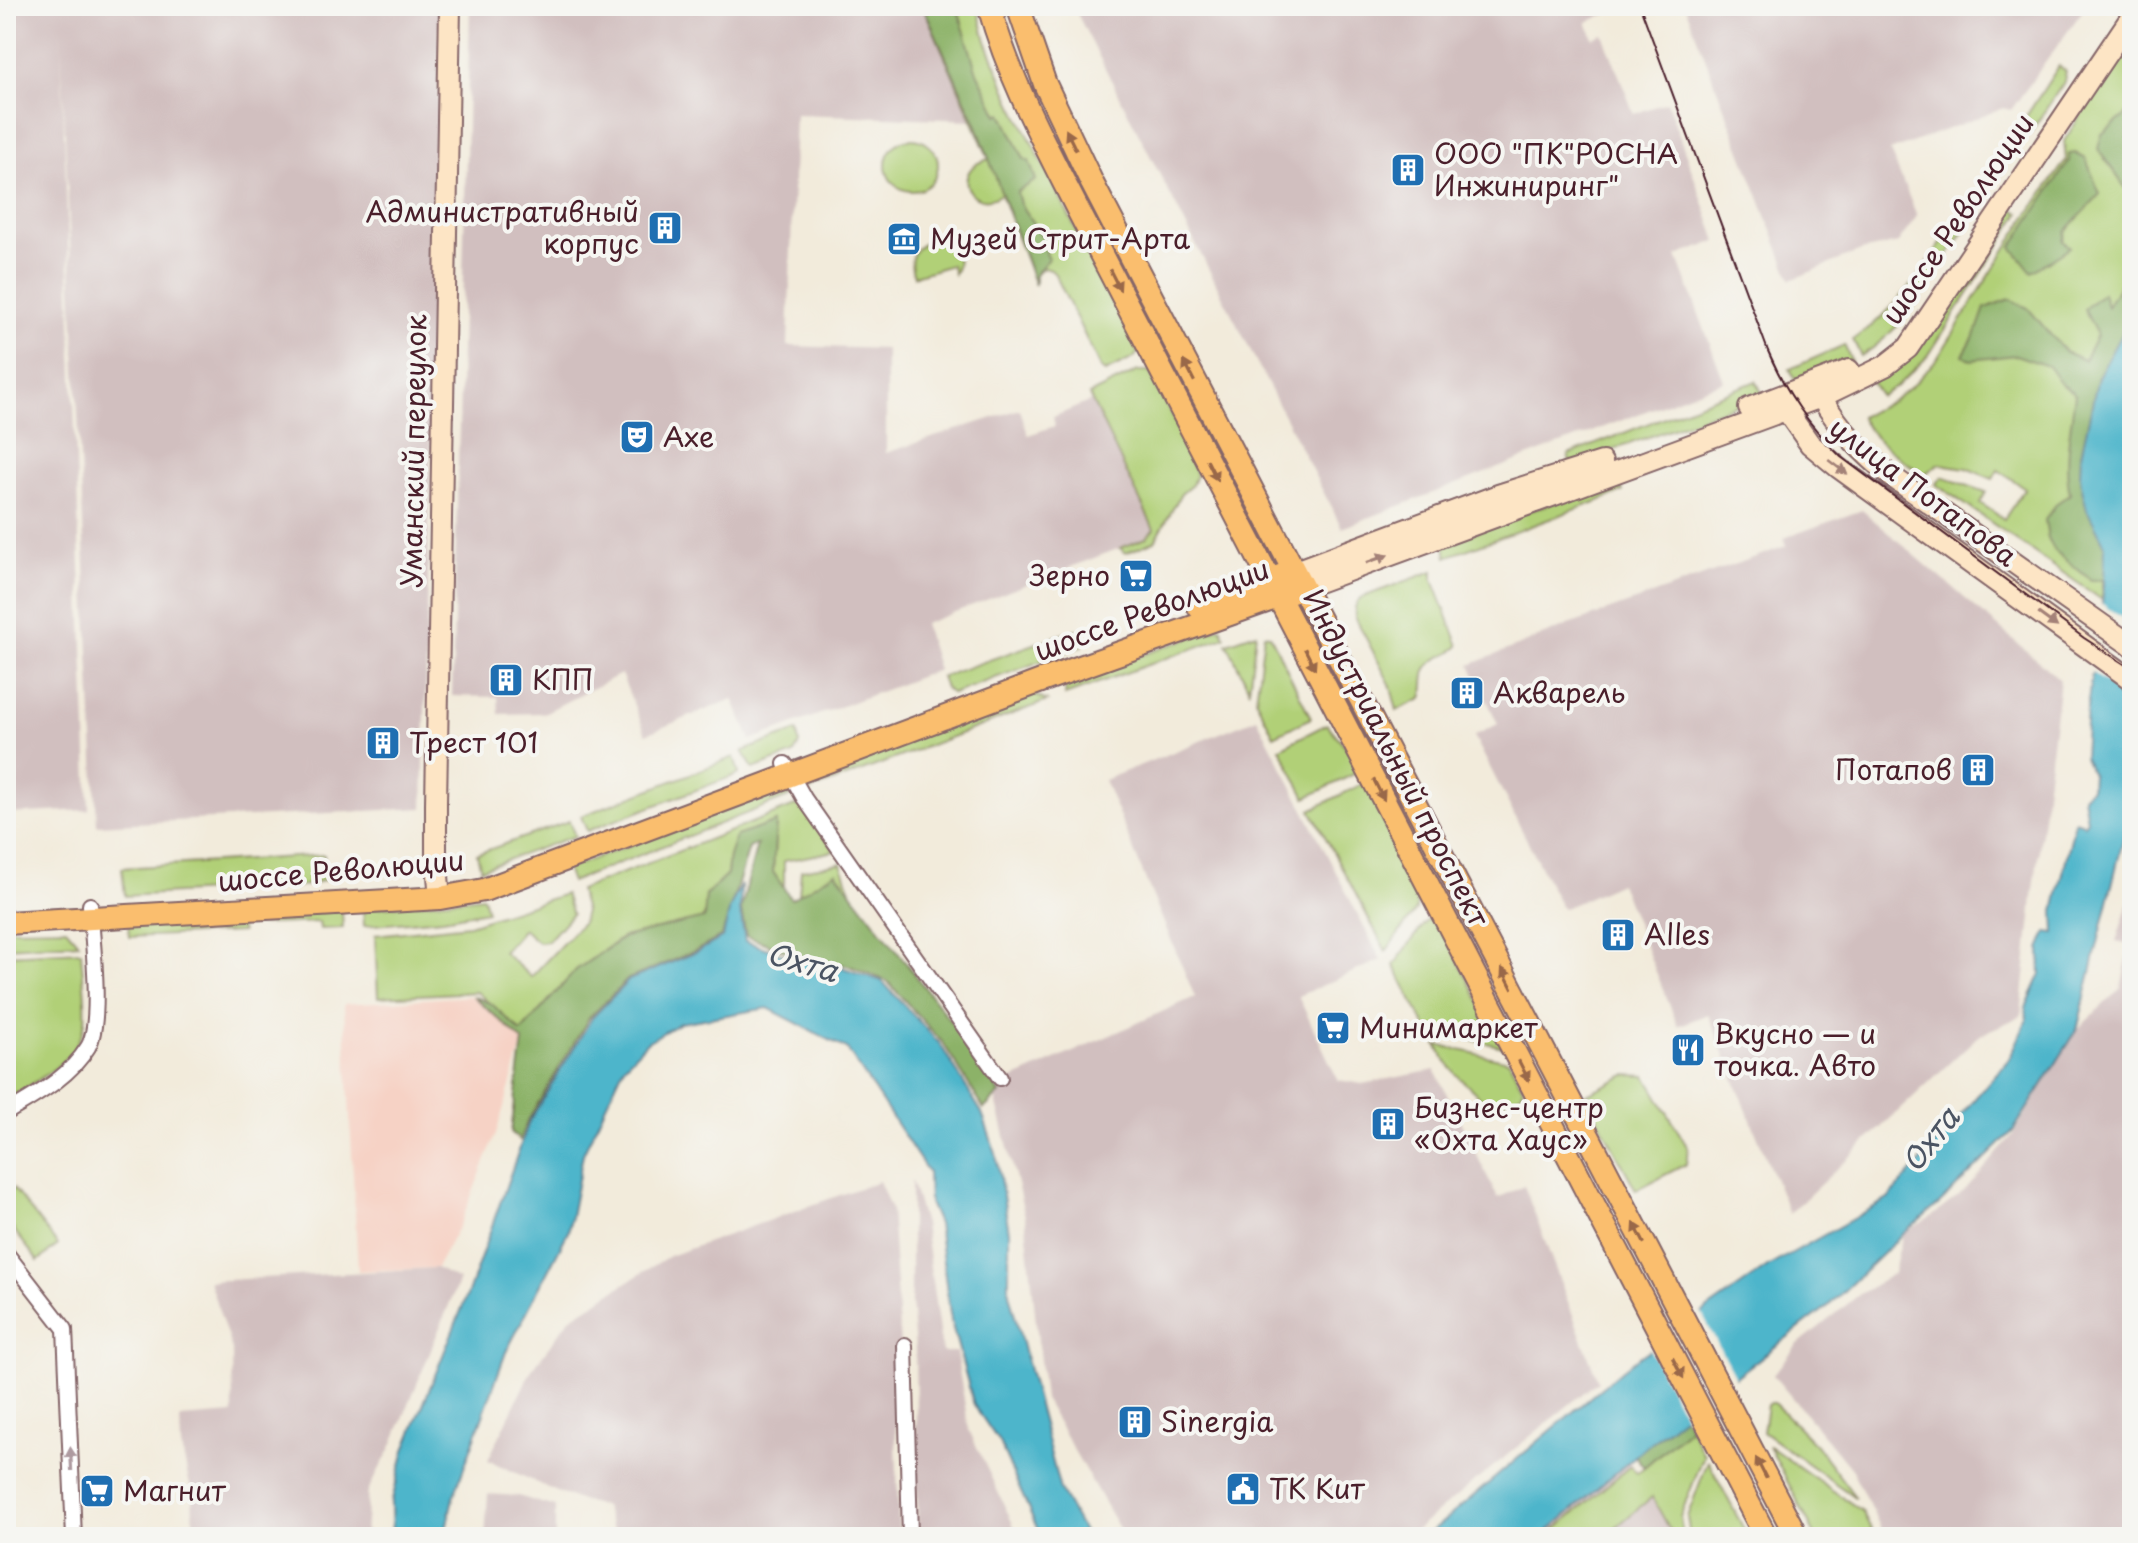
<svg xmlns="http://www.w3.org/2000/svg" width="2138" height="1543" font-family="'Playpen Sans',sans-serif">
  <rect width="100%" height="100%" fill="#f6f6f2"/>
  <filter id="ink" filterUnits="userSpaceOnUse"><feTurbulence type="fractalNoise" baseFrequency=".0125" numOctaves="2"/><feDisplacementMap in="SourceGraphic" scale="16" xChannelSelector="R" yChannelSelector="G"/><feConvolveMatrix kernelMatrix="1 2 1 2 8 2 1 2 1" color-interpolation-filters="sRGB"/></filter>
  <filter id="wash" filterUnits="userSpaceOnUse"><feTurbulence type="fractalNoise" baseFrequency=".006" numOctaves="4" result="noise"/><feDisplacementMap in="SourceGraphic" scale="32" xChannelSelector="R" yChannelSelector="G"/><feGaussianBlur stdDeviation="1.8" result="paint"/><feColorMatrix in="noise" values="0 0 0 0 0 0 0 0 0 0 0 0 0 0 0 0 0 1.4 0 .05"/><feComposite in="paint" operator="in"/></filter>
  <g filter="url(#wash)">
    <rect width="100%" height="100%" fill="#f2ebdb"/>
    <path fill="#f6d2c5" d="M473 996 523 1041 496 1134 461 1222 436 1268 358 1271 344 1004Z"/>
    <path fill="#d1bfbf" d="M6 6H440L423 808 97 825 60 26 89 810 6 814Z
      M470 6H921L927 15 974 120 795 114 788 346 886 349V453L1020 409 1028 435 1055 426 1053 417 1091 401 1154 529 1151 536 924 624 938 670 751 740 733 699 646 734 621 674 544 713 499 714 498 697 452 696Z
      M1073 6H1626L1587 22 1593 38 1603 34 1634 114 1667 102 1717 241 1677 256 1724 381 1342 528Z
      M1685 6H2086L2011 110 2003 108 1890 151 1917 216 1898 243 1861 251 1791 280Z
      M1862 510 2060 680 2033 897 2021 1016 1978 1036 1789 1214 1708 1014 1678 1026 1620 883 1562 909 1474 736 1498 724 1470 665 1569 625 1786 546 1784 538Z
      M1257 718 1381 960 1298 996 1338 1080 1362 1084 1435 1070 1498 1198 1524 1186 1598 1381 1407 1537H1124L1044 1399 1025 1216 993 1088 1195 997 1104 780Z
      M2132 891V1537H1885L1852 1470 1773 1375 1797 1345 1860 1294 1893 1274 1903 1234 1931 1217 1966 1190 2012 1136 2077 1030 2121 988 2130 945 2116 942Z
      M911 1180 924 1224 942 1352H956L969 1430 1019 1537H918L915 1348 911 1302Z
      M879 1181 891 1210 900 1345 901 1404 895 1409 899 1537H615L604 1506 582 1501 557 1492 488 1460 531 1371 570 1318 669 1256Z
      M436 1268 459 1280 391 1448 368 1490 365 1537H194L192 1494 181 1446 180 1418 233 1414 232 1350 209 1281Z
      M1629 1462 1649 1487 1675 1537H1542Z
      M488 1494 518 1496 555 1507V1537H485Z"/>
    <path fill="#b1d077" stroke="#7e7851" stroke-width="2" d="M921 6H977L986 41 1010 99 1138 352 1134 358 1105 372 1101 369 1055 274 1049 268 1041 269 1035 275V285L1001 194C970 215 948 168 989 159L927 15Z
      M2132 36V314L2098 377 2105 545 2102 600 1936 484 1943 477 1986 492 1980 503 2004 519 2025 488 1998 470 1993 479 1966 468 1939 464 1923 475C1901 458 1873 441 1860 417L1894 400 1915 383 1937 359 2023 222 2066 160 2064 141Z
      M2059 66 2066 71 2064 82 2030 133 2025 118Z
      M886 165a26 26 0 1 1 52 0a26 26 0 1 1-52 0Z
      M2011 208 2020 213 1928 356 1897 386 1880 396 1872 382Z
      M1965 224 1968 226C1936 271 1909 327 1861 356L1853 340C1899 308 1922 273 1952 227Z
      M932 240C951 241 964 256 954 274L951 265 914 276C907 259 914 245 932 240Z
      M1844 345 1851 360 1796 382 1790 369Z
      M1138 371H1149L1182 434 1196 475 1192 485 1181 494 1155 541 1126 553 1120 548 1146 538 1154 529 1089 395Z
      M1756 381 1763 395 1580 462H1570L1568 455Z
      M1619 482 1623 492 1447 557 1445 546 1503 519Z
      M1433 571V580L1459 646C1449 656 1432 656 1426 671 1423 680 1425 690 1422 699L1397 710 1390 684 1355 617C1354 607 1355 603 1363 597Z
      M1221 627 1225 637 1065 695 1066 682Z
      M1077 629 1082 638V646L952 694 945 688 941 677Z
      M1256 633 1249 689 1227 643Z
      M1264 634 1270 635 1311 718 1274 736 1256 700Z
      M1031 693 1047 701 804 793 805 780Z
      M1327 724 1351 753 1358 772 1306 798 1280 748Z
      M797 731 799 744 794 754 753 769 743 751Z
      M734 757 739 774 587 831 581 816Z
      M1364 783 1418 884 1416 910 1386 951 1311 810Z
      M782 789 791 796 571 882 566 869Z
      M800 804 835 851 784 861V889L773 872 776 822 729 856 727 875 706 895 705 918 623 937 576 970 521 1032 477 992 378 997 375 935 469 925 565 894 572 914 548 941 538 942 523 929 503 952 531 977 582 923 585 911 579 890Z
      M569 821 575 836 481 869 477 854Z
      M324 855 325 880 303 886 125 896 122 868Z
      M841 863 852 893 836 872 799 895 801 870Z
      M483 897 487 911 443 919 364 926 363 909Z
      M342 910 343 928 320 929 319 922 253 925 257 916Z
      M1433 912 1503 1047 1427 1029 1394 965Z
      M233 918 238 921 242 932 129 937 128 923Z
      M66 928 79 943 6 947V929Z
      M81 951C82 974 87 999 85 1021 80 1061 36 1081 6 1100V955Z
      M1437 1045 1509 1061 1523 1088 1520 1095 1491 1107C1470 1088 1448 1070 1437 1045Z
      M1626 1075 1646 1076 1688 1148 1686 1164 1636 1190 1585 1095Z
      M13 1188 58 1245 38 1261 6 1220V1193Z
      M1770 1403H1774L1816 1445 1856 1498 1763 1432 1767 1405Z
      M1690 1428 1704 1455 1680 1517 1683 1537H1674L1652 1497 1604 1537H1546L1630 1466 1637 1473Z
      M1769 1446 1862 1511 1875 1537H1816Z
      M1708 1461 1748 1537H1690L1687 1517Z"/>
    <path fill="#8cb268" stroke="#6b684a" stroke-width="2" d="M921 6H957L976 70 998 115 1002 113 1024 159 1029 161 1036 180 1017 192 1020 204 1041 235H1049L1053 242 1045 248 1048 259 1035 275V285L977 126 927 15Z
      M2132 110V197L2098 149 2102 134Z
      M2075 153 2086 159 2100 194 2066 231 2063 241 2070 247 2032 272 2012 247 2069 161V154Z
      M2132 263V314L2098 377 2081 455 2080 479 2087 509 2105 545V580H2091L2055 551 2048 538 2045 520 2057 503 2070 494C2063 462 2071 426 2075 394L2060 383 2048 366 2016 355 1971 360 1963 355 1976 333 1985 308 2010 299 2028 308 2065 352 2084 360 2097 335 2084 309 2103 293 2107 307Z
      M776 822 773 872 791 899 836 872 975 1053 1000 1093 984 1109 943 1043 887 981 847 965 820 964 746 936 741 910 757 844 749 848 722 936 695 951 628 979 589 1018 527 1122 520 1140 511 1132 523 1041 473 996 492 1004 521 1032 576 970 624 937 704 918 706 895 727 875 729 856 736 836Z
      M1684 1416 1690 1428 1644 1467 1635 1456Z"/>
    <path fill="#4db5cb" stroke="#4c6a7b" stroke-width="2" d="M2132 314V802L2077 1030 2013 1131 1939 1204 1903 1234 1827 1307 1661 1434 1541 1537H1425L1627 1366 1769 1266 1888 1199 2010 1058 2027 1020 2026 1007 2041 974 2040 949 2047 932 2055 933 2054 911 2075 821 2084 824 2087 820 2083 796 2091 788 2092 774 2084 757 2087 708 2104 588 2105 545 2087 510 2080 479 2081 455 2098 377Z
      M741 885 740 910 745 941 819 967H841L882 981 940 1044 982 1113 996 1154 1009 1232V1293L1060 1490 1086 1537H1041L999 1442 974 1405 951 1321 938 1224 929 1203 928 1172 847 1049 768 1008 680 1023 647 1042 624 1066 583 1154 568 1232 506 1352 453 1498 444 1537H392L391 1504 405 1450 468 1293 529 1122 592 1018 629 980 697 952 723 937 730 907Z"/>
    <path fill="#f2ebdb" d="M2098 601 2132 625V701L2088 670Z
      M1700 1310 1737 1381 1686 1420 1648 1346Z"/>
  </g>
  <g filter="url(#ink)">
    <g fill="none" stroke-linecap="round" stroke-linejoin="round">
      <g stroke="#856669" stroke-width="18">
        <path id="street" d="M785 764 804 798 1000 1078
          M6 1113C36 1095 69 1078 88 1047 103 1022 92 937 90 905
          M6 1253 65 1329 74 1537
          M905 1345 910 1537"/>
      </g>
      <g stroke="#856669" stroke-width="24">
        <path id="secondary" d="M1811 394 1821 397C1841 431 1861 451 1891 476L2132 646
          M1749 408 1849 370
          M1786 410 1810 444 1839 468 2132 680
          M1295 571 1498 495 1602 462
          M1304 587 1821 397 1885 366 1908 348 2132 16
          M440 898 436 854V804L450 6"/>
      </g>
      <g stroke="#856669" stroke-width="26">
        <path id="primary" d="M989 6C1009 78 1044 143 1078 210L1766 1537
          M1018 6 1045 84 1092 183 1797 1537
          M1199 607 1283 575
          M6 923 440 898 484 890 1052 677 1292 592"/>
      </g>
      <use href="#street" stroke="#fff" stroke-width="14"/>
      <use href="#secondary" stroke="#fde5c5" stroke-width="20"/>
      <use href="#primary" stroke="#fabe6e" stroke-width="22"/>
      <path stroke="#4a1f2b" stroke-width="2" d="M1640 6 1768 351C1786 393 1809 425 1841 457L2084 638 2132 669"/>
    </g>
    <defs><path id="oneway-solid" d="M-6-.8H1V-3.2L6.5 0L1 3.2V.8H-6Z" transform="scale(2)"/></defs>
    <g fill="#996749">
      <use href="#oneway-solid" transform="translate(1071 140) rotate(-116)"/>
      <use href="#oneway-solid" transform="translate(1115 280) rotate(63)"/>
      <use href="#oneway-solid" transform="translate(1189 371) rotate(-117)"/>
      <use href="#oneway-solid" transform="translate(1212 470) rotate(63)"/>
      <use href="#oneway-solid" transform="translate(1310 659) rotate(63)"/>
      <use href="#oneway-solid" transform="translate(1379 790) rotate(63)"/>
      <use href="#oneway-solid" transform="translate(1507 978) rotate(-117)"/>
      <use href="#oneway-solid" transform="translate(1524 1071) rotate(63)"/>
      <use href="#oneway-solid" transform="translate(1639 1233) rotate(-117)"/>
      <use href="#oneway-solid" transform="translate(1678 1368) rotate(62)"/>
      <use href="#oneway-solid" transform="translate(1761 1468) rotate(-117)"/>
    </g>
    <g fill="#a48278">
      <use href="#oneway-solid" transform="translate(1838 467) rotate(37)"/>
      <use href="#oneway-solid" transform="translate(1377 559) rotate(-20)"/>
      <use href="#oneway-solid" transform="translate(2048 620) rotate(36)"/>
    </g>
    <use fill="#ae9aa0" href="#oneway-solid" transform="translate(71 1459) rotate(-93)"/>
  </g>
  <defs>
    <g id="building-square" transform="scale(1.8)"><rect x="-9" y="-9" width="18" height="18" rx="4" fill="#1f6fb2" stroke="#f6f6f2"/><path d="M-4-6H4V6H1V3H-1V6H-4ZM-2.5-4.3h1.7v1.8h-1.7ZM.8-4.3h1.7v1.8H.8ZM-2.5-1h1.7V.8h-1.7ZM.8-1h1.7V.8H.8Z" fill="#fff"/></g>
    <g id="museum-square" transform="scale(1.8)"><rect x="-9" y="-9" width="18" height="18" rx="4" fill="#1f6fb2" stroke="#f6f6f2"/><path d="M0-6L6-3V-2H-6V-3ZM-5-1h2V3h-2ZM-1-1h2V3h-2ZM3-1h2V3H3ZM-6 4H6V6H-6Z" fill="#fff"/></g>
    <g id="theatre-square" transform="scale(1.8)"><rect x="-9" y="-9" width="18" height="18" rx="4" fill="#1f6fb2" stroke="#f6f6f2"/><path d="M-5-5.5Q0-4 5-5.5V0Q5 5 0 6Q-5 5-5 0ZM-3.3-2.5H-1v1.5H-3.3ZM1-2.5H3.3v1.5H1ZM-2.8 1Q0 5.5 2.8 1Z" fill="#fff"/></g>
    <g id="supermarket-square" transform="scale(1.8)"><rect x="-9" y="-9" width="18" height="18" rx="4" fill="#1f6fb2" stroke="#f6f6f2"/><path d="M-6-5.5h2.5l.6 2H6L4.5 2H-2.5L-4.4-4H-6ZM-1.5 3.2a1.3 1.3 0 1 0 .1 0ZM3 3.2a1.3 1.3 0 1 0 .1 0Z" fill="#fff"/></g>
    <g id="restaurant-square" transform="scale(1.8)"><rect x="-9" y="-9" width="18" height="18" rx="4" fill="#1f6fb2" stroke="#f6f6f2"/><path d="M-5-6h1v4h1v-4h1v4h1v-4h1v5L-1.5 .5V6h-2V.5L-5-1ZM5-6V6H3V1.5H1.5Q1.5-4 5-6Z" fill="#fff"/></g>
    <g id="civic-square" transform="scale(1.8)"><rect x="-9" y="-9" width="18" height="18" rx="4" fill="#1f6fb2" stroke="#f6f6f2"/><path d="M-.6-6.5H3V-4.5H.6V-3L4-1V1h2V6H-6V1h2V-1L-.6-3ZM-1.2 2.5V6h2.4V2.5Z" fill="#fff"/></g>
  </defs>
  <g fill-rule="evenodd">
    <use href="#building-square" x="1408" y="170"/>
    <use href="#building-square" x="665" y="228"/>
    <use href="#museum-square" x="904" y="239"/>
    <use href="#theatre-square" x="637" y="437"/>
    <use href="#supermarket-square" x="1136" y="576"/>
    <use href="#building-square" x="506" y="680"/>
    <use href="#building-square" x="1467" y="693"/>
    <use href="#building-square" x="383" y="743"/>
    <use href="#building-square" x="1978" y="770"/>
    <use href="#building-square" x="1618" y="935"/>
    <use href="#supermarket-square" x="1333" y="1028"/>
    <use href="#restaurant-square" x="1688" y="1050"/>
    <use href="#building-square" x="1388" y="1124"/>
    <use href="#building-square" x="1135" y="1422"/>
    <use href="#civic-square" x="1243" y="1489"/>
    <use href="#supermarket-square" x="97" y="1491"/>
  </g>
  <g text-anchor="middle" stroke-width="8" stroke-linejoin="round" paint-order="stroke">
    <g font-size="28" fill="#4a1f2b" stroke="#f6f6f2" text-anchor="start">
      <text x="1434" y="164">ООО "ПК"РОСНА<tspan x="1434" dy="32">Инжиниринг"</tspan></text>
      <text x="639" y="222" text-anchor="end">Административный<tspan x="639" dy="32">корпус</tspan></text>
      <text x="930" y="249">Музей Стрит-Арта</text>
      <text x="663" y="447">Ахе</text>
      <text x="1110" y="586" text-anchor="end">Зерно</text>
      <text x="532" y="690">КПП</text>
      <text x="1493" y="703">Акварель</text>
      <text x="409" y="753">Трест 101</text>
      <text x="1952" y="780" text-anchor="end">Потапов</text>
      <text x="1644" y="945">Alles</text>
      <text x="1359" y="1038">Минимаркет</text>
      <text x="1714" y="1044">Вкусно — и<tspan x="1714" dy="32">точка. Авто</tspan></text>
      <text x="1414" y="1118">Бизнес-центр<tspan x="1414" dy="32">«Охта Хаус»</tspan></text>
      <text x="1161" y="1432">Sinergia</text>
      <text x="1269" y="1499">ТК Кит</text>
      <text x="123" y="1501">Магнит</text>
    </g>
    <g font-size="28" fill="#4a1f2b" stroke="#f6f6f2">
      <text transform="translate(1958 219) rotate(-56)" y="10">шоссе Революции</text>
      <text transform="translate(414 451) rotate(-89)" y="10">Уманский переулок</text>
      <text transform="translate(1923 492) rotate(37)" y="10">улица Потапова</text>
      <text transform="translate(1152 610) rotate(-20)" y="10">шоссе Революции</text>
      <text transform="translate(1396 758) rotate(63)" y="10">Индустриальный проспект</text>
      <text transform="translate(341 871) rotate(-5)" y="10">шоссе Революции</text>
    </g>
    <g font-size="30" font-style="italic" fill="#4b5463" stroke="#f6f6f2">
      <text transform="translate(802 963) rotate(16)" y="10">Охта</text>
      <text transform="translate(1931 1140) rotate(-52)" y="10">Охта</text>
    </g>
  </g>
  <rect width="2138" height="1543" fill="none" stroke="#f6f6f2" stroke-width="32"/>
</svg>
